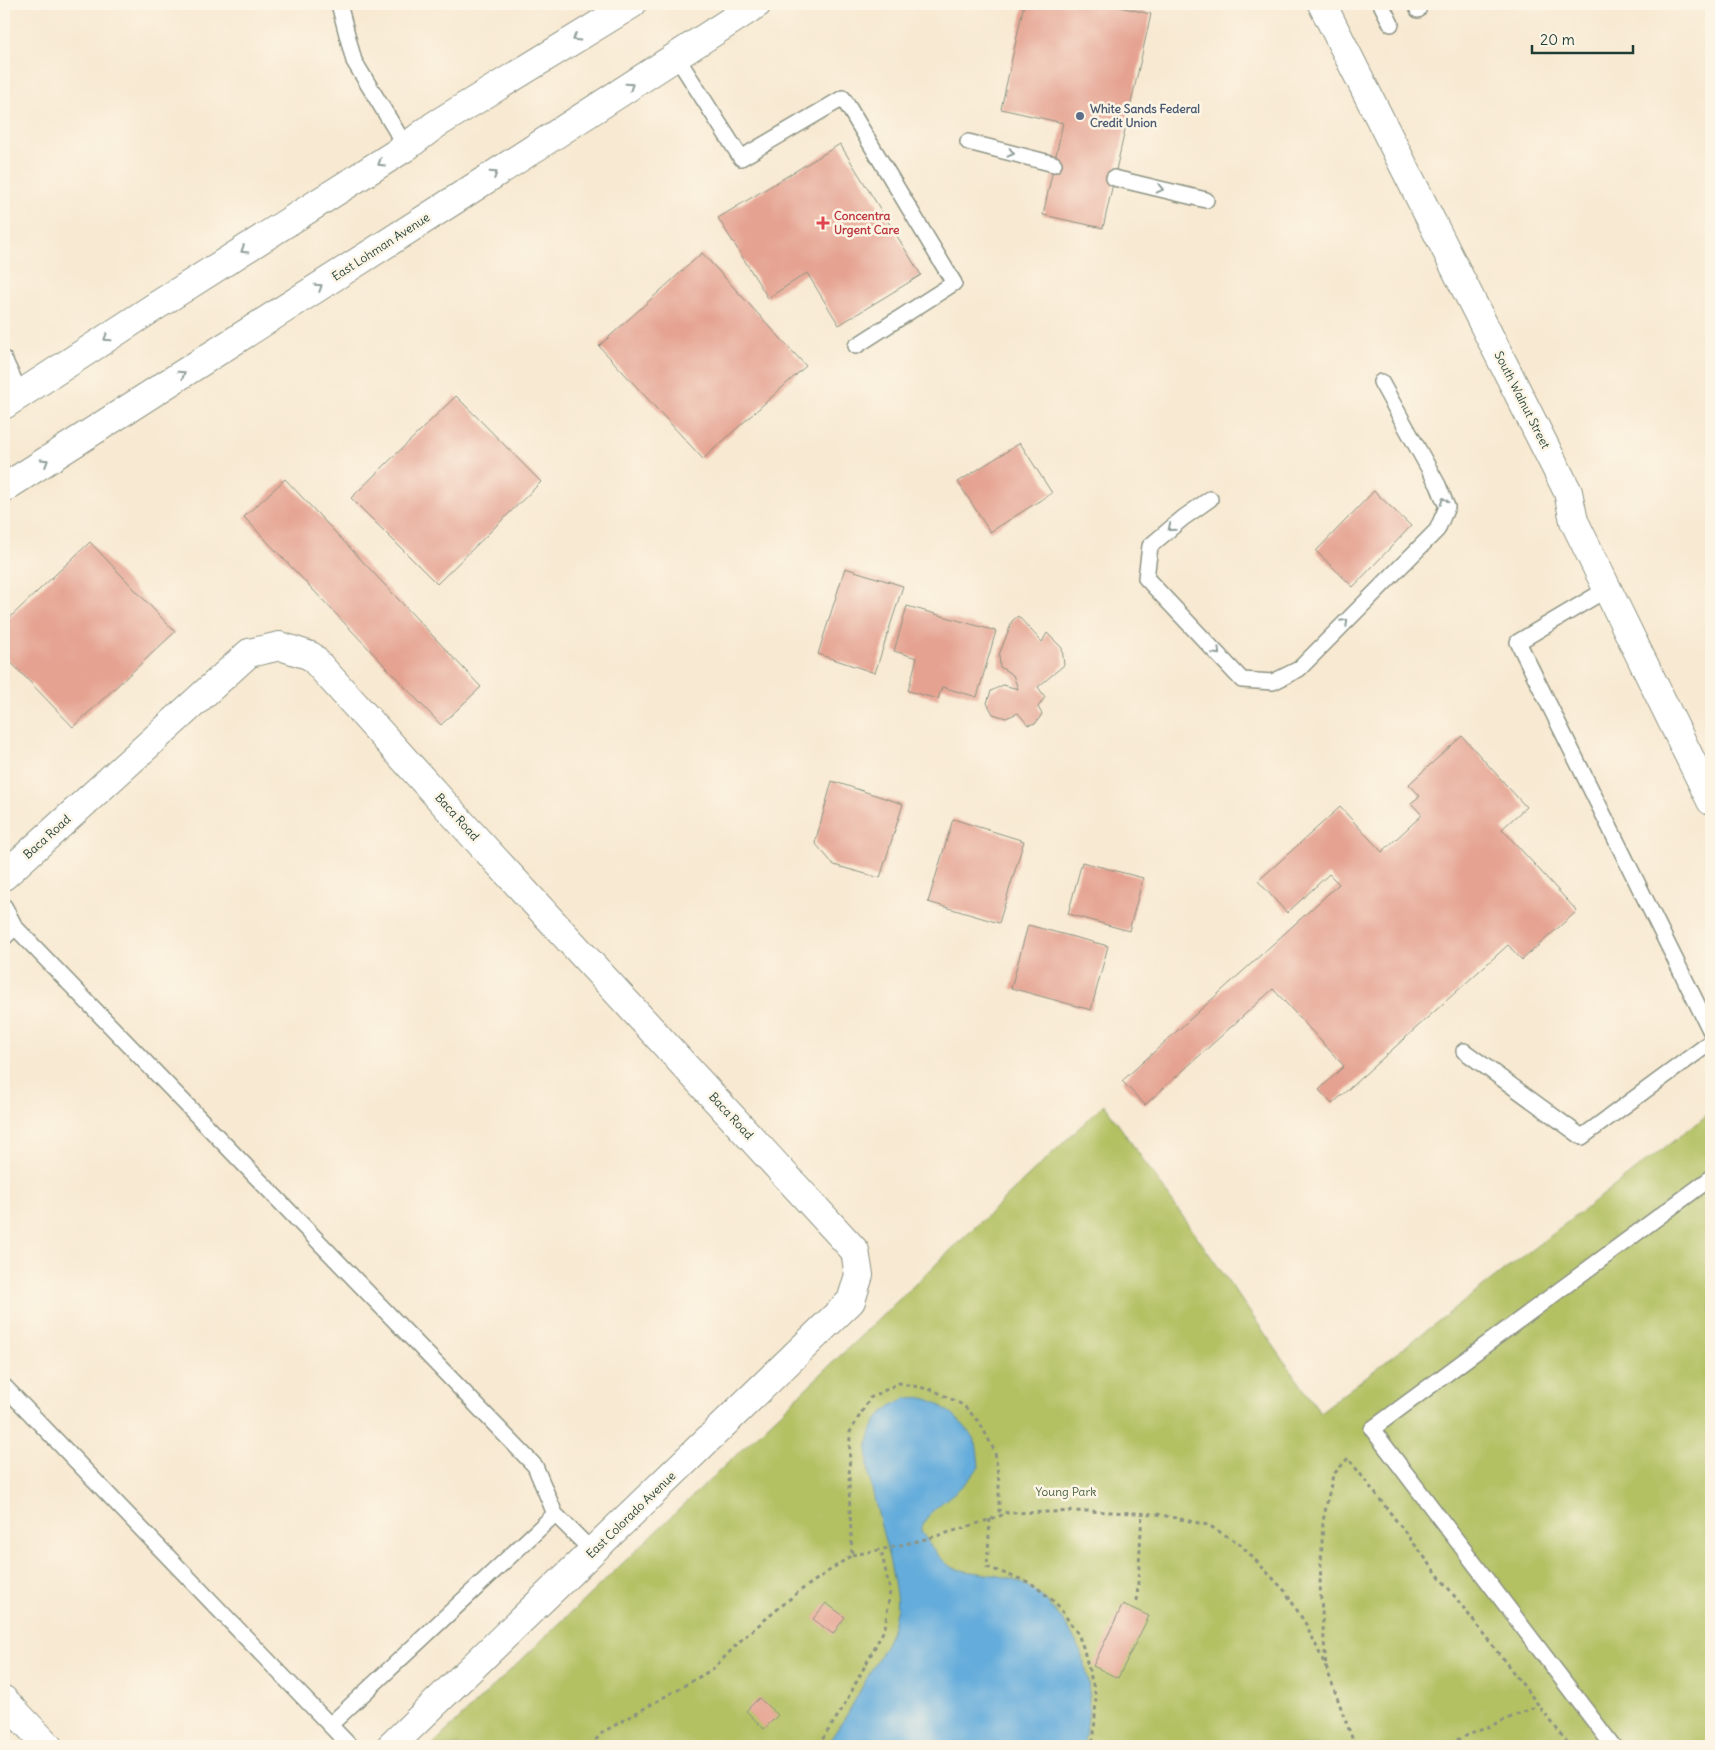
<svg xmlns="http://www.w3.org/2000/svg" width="1715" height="1750" font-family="Delius,sans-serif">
  <rect width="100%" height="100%" fill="#fcf5e5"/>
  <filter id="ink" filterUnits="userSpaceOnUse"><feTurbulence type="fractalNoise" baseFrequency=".02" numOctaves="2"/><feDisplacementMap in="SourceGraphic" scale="10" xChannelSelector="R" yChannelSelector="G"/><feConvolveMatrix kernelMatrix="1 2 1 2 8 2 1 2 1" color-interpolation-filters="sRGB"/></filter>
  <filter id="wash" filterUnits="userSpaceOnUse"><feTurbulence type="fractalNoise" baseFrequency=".0096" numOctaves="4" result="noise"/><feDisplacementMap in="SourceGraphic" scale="20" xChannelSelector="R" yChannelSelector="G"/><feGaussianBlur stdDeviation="1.12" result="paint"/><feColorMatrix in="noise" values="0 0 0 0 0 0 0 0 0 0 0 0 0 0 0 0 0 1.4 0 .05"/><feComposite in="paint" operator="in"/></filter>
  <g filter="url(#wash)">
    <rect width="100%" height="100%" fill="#f8e9d2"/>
    <path fill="#b3c164" stroke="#697f4c" d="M1104 1104 1320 1412 1711 1112V1746H431Z"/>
    <path fill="#64acdb" stroke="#427488" d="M907 1398C912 1398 918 1397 923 1398 940 1401 970 1427 976 1444 978 1451 978 1459 979 1467 974 1473 969 1480 963 1485 949 1499 925 1511 921 1531 929 1543 941 1563 954 1568 972 1574 993 1573 1011 1579 1029 1585 1042 1596 1054 1610 1091 1652 1095 1694 1083 1746H826L848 1713 888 1640 893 1626 897 1607 896 1594C892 1571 887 1548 881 1526 875 1498 859 1455 873 1427 880 1412 892 1404 907 1398Z"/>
    <g id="blocks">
      <path fill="#e5a291" d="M1024 4H1106L1151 14 1103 228 1043 215 1063 123 1001 109Z
        M840 144 921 275 839 325 807 273 768 298 718 218Z
        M702 253 806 366 703 459 599 346Z
        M456 396 541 482 437 584 351 498Z
        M1020 443 1052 493 990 532 958 482Z
        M285 479 481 687 441 725 244 517Z
        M1374 491 1411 526 1353 587 1316 551Z
        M90 542 175 632 73 727 4 655V623Z
        M845 568 903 586 875 673 818 654Z
        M907 606 996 631 977 697 942 687 938 699 908 691 917 658 894 651Z
        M1018 616 1042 642 1047 633 1062 648 1064 665 1038 687 1045 697 1038 707 1042 714 1036 723 1028 725 1018 713 1006 718 993 714 987 703 991 691 1003 685 1018 689 1013 675 1000 667 999 655 1012 621Z
        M1462 736 1526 807 1502 829 1577 911 1522 960 1508 945 1332 1104 1319 1090 1344 1066 1273 989 1145 1105 1122 1081 1339 884 1329 874 1287 913 1258 881 1340 807 1382 852 1422 815 1411 803 1420 796 1409 784Z
        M832 781 903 804 880 878 834 865 815 843Z
        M953 819 1024 841 999 923 928 902Z
        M1082 862 1143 878 1129 931 1068 914Z
        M1028 925 1108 946 1091 1010 1011 988Z
        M826 1603 845 1617 833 1634 813 1619Z
        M1123 1604 1149 1616 1118 1678 1093 1666Z
        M759 1698 778 1715 764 1729 746 1711Z"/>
    </g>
  </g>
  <g filter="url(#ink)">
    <use href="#blocks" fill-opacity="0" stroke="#8c9383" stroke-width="1"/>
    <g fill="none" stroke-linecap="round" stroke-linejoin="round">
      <g stroke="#8c9383" stroke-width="18">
        <path id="lane" d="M339 4 354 61 406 147
          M1381 4 1391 24
          M1416 4 1418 10
          M676 56 741 158 843 98 954 283 856 346
          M968 142 1054 164
          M1114 178 1206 200
          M4 359 21 395
          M1210 499 1183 518 1150 546 1146 578 1242 680 1273 682 1299 669 1437 530 1447 507 1438 485 1381 382
          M1607 589 1518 642 1711 1032
          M4 906 15 927 535 1466 555 1514
          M4 938 15 927
          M1464 1051 1582 1137 1711 1042
          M4 1386 350 1746
          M330 1725 555 1514 593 1552
          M1613 1746 1372 1429 1711 1178"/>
      </g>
      <g stroke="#8c9383" stroke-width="30">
        <path id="street" d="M4 876 249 653 280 646 311 656 468 830 855 1251 859 1275 851 1301 391 1746
          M4 1700 48 1746"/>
      </g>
      <g stroke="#8c9383" stroke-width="30">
        <path id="secondary" d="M1322 4 1568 492 1574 521 1711 801
          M4 405 159 304 406 147 435 125 632 4
          M4 488 453 201 757 4"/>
      </g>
      <path stroke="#8c9383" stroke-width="3" stroke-dasharray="4 4" stroke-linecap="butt" d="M990 1519 987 1567 1031 1583 1056 1603 1078 1634 1083 1647 1096 1696 1094 1736 1091 1746
        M852 1555C905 1546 958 1531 1008 1513
        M1137 1601 1142 1513
        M590 1746 603 1732 713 1669 743 1638 797 1593 852 1555 849 1489 850 1432 870 1398 899 1383 933 1390 963 1405 980 1423 995 1452 999 1482V1511L1009 1513 1087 1511 1157 1514 1208 1525 1239 1543 1285 1591 1307 1626 1326 1667
        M818 1746 841 1711 885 1628 890 1591 881 1550
        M1355 1746 1326 1667 1320 1585 1323 1521 1333 1475 1348 1458 1570 1746
        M1442 1746 1538 1706"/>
      <use href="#lane" stroke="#fff" stroke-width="15"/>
      <use href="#street" stroke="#fff" stroke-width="28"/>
      <use href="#secondary" stroke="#fff" stroke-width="28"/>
    </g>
    <defs><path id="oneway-chevron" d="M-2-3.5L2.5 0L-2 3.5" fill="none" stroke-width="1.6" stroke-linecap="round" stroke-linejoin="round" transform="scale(1.25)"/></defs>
    <g stroke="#8f9e9a">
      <use href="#oneway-chevron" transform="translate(576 38) rotate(148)"/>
      <use href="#oneway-chevron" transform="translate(630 86) rotate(-33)"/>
      <use href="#oneway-chevron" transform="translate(1011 153) rotate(14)"/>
      <use href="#oneway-chevron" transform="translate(381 163) rotate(148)"/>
      <use href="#oneway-chevron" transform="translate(494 174) rotate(-33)"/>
      <use href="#oneway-chevron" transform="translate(1160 189) rotate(13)"/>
      <use href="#oneway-chevron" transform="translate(244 250) rotate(148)"/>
      <use href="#oneway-chevron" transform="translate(319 287) rotate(-33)"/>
      <use href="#oneway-chevron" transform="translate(107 338) rotate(147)"/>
      <use href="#oneway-chevron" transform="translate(182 374) rotate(-33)"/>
      <use href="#oneway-chevron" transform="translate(45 462) rotate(-32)"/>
      <use href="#oneway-chevron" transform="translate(1444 501) rotate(-108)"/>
      <use href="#oneway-chevron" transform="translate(1171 528) rotate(140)"/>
      <use href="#oneway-chevron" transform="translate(1345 622) rotate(-45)"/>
      <use href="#oneway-chevron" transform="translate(1217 652) rotate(46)"/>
    </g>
  </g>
  <circle fill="#5c6f8a" stroke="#fcf5e5" stroke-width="2" cx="1080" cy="116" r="5"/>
  <path fill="#e0444e" stroke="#fcf5e5" stroke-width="2" d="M820.5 215.5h5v5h5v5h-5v5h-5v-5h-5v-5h5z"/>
  <g text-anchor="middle" stroke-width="5" stroke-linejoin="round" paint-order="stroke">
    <g font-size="12" font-weight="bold" fill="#4e5e75" stroke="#fcf5e5" text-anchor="start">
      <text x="1090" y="113">White Sands Federal<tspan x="1090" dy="14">Credit Union</tspan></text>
    </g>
    <g font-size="12" font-weight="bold" fill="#be3a42" stroke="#fcf5e5" text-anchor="start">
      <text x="834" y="220">Concentra<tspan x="834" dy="14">Urgent Care</tspan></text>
    </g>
    <g font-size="12" fill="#1f3d34" stroke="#fcf5e5">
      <text transform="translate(381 247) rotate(-33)" y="4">East Lohman Avenue</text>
      <text transform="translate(1522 400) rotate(63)" y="4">South Walnut Street</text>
      <text transform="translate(457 817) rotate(48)" y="4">Baca Road</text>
      <text transform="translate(47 837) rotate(-42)" y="4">Baca Road</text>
      <text transform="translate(731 1116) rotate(47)" y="4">Baca Road</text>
      <text transform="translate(631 1515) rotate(-44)" y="4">East Colorado Avenue</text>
    </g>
    <g font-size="12" fill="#445e40" stroke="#fcf5e5">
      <text x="1066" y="1496">Young Park</text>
    </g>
  </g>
  <rect width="1715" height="1750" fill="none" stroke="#fcf5e5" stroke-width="20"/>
  <path d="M1532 45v8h101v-8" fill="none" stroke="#1f3d34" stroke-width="2.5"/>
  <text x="1540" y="45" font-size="15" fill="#1f3d34" stroke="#fcf5e5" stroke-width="4" paint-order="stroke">20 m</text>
</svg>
